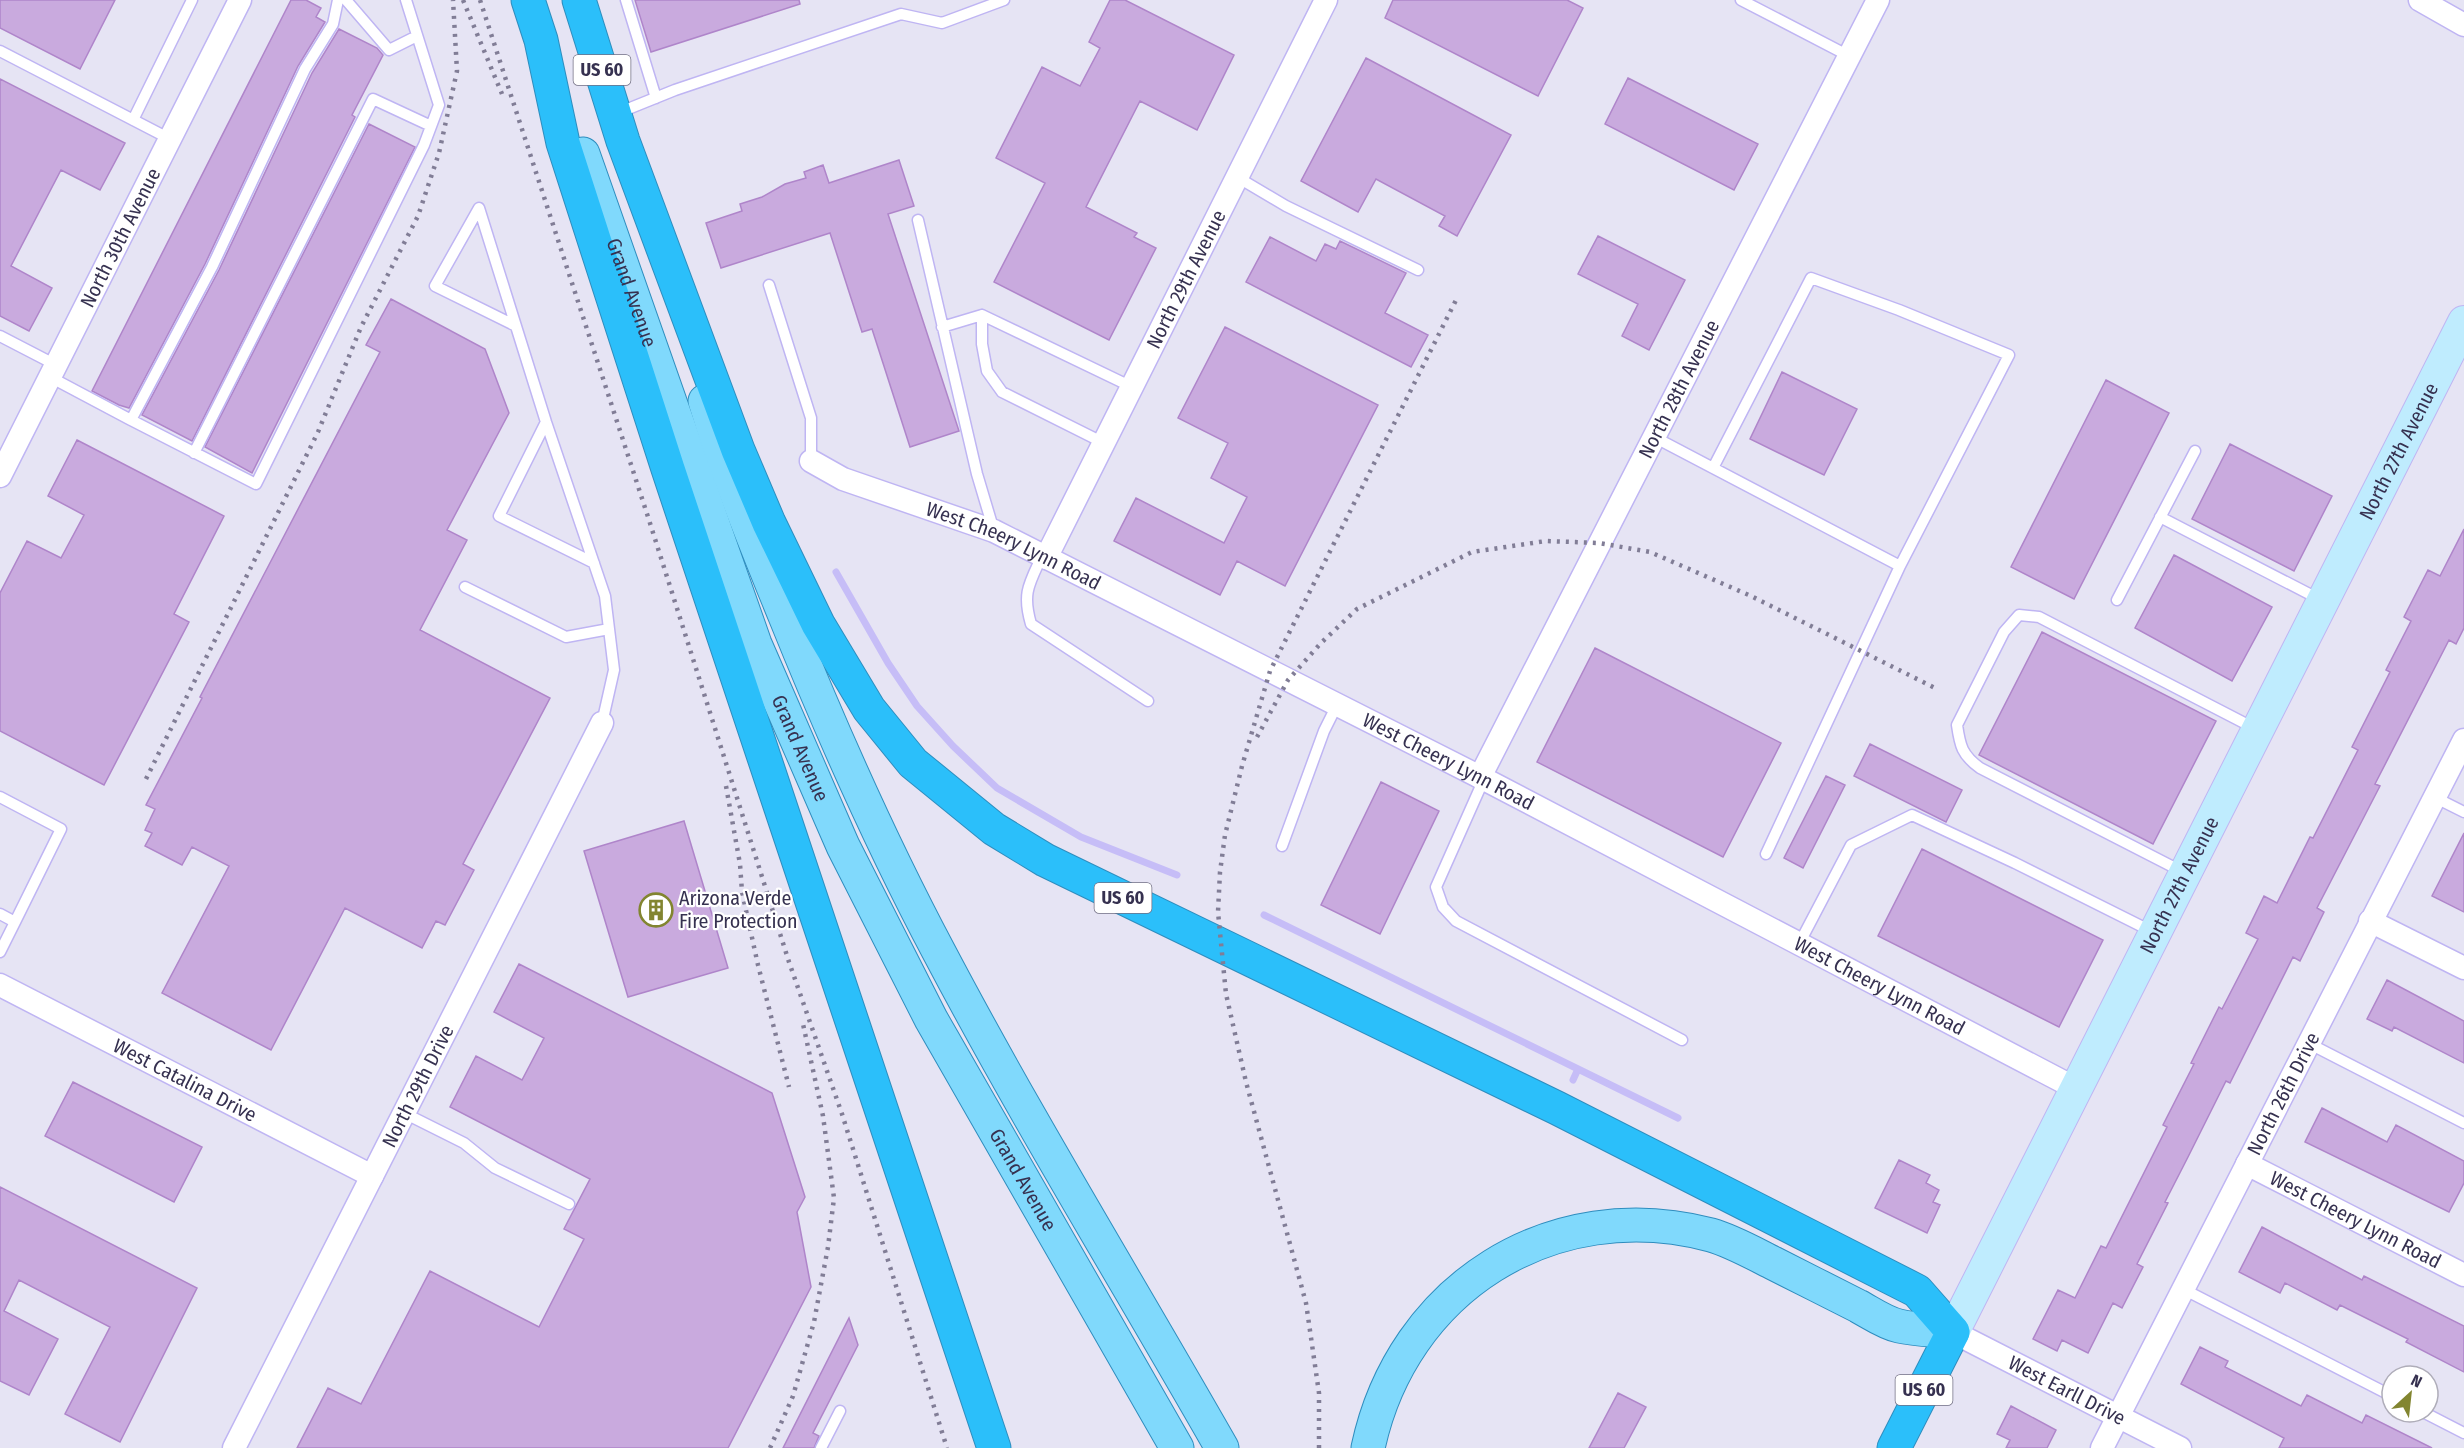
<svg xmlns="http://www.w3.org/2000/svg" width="2464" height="1448" font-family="'Fira Sans Condensed',sans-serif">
  <rect width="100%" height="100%" fill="#e6e4f4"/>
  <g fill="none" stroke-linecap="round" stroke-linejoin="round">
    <path stroke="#c6bdf7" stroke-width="7" d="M836 572 888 663 917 706 953 746 997 788 1081 837 1177 875
      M1264 915 1678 1118
      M1573 1080 1578 1069"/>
  </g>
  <path fill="#c9aade" stroke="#af85ca" stroke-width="1.5" d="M0 0H115L80 69 0 28Z
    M291 0H306L321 8 316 17 325 22 298 66 205 264 129 408 119 405 92 391Z
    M635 0H799L800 4 651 52Z
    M1110 0H1125L1234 55 1197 130 1140 101 1086 207 1137 233 1134 237 1156 248 1109 340 994 282 1045 183 996 158 1042 67 1080 86 1100 48 1089 42Z
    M1393 0H1567L1583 8 1538 96 1385 18Z
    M339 29 377 48 383 55 352 115 355 117 192 441 142 415 219 270 312 73Z
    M1366 58 1511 135 1457 236 1439 226 1445 216 1376 179 1358 212 1301 181Z
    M1628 78 1758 144 1734 190 1605 124Z
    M0 79 125 143 100 190 61 170 11 266 52 288 29 331 0 316Z
    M369 124 415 147 252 473 205 447Z
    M899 160 914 206 888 214 959 431 910 447 872 329 862 332 830 233 721 268 706 223 742 211 740 204 762 197 785 184 806 178 804 172 823 165 829 183Z
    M1598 236 1685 280 1649 350 1622 336 1638 304 1578 274Z
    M1270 237 1316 261 1325 244 1336 249 1340 241 1406 273 1385 313 1428 335 1411 367 1246 282Z
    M391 299 485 349 509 413 447 530 467 540 420 630 550 698 463 864 474 870 445 925 436 921 422 948 345 908 271 1050 162 993 229 866 192 847 182 865 145 846 152 833 145 830 155 809 146 805 202 698 200 697 380 352 366 345Z
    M1225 327 1378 405 1285 586 1237 561 1220 595 1114 541 1136 498 1224 543 1247 497 1211 478 1228 443 1178 418Z
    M1782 372 1857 409 1824 475 1750 439Z
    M2106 380 2169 413 2074 599 2011 567Z
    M77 440 224 516 174 614 189 622 104 785 0 731V593L27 541 61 558 84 515 48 496Z
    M2230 444 2332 496 2294 571 2192 519Z
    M2464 529V628L2456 644 2449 640 2375 784 2380 786 2317 908 2324 912 2300 961 2293 957 2230 1083 2226 1081 2188 1157 2165 1202 2168 1203 2137 1264 2143 1267 2122 1308 2113 1303 2088 1353 2062 1340 2057 1351 2033 1339 2058 1290 2075 1298 2101 1246 2106 1248 2167 1127 2163 1125 2194 1064 2191 1063 2219 1007 2222 1009 2258 939 2246 933 2264 896 2277 903 2310 837 2313 838 2358 750 2352 747 2390 672 2386 670 2411 621 2404 617 2428 570 2440 576Z
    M2174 555 2272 607 2232 681 2135 628Z
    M2042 632 2216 721 2153 844 1979 755Z
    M1595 648 1781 743 1723 857 1537 762Z
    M1870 744 1962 790 1946 822 1854 776Z
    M1826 776 1845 785 1803 868 1784 858Z
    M1381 782 1439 811 1380 934 1321 905Z
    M684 821 728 968 628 997 584 851Z
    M2464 833V912L2432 896Z
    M1922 849 2103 940 2059 1027 1878 936Z
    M519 964 772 1093 805 1197 797 1212 811 1287 728 1448H297L328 1388 361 1404 430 1271 539 1327 584 1239 564 1229 590 1179 450 1107 476 1056 522 1080 544 1038 494 1012Z
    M2387 980 2464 1021V1063L2394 1027 2392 1031 2367 1019Z
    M73 1082 202 1147 174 1202 45 1136Z
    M2322 1108 2387 1142 2396 1125 2464 1161V1183L2449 1212 2305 1142Z
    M1899 1160 1930 1175 1926 1183 1939 1190 1933 1202 1940 1205 1927 1233 1875 1208Z
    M0 1187 197 1288 120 1442 65 1414 110 1327 19 1280 4 1311 58 1339 29 1395 0 1381Z
    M2262 1227 2362 1280 2364 1276 2464 1326V1372L2406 1342 2408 1339 2340 1305 2337 1310 2285 1283 2280 1293 2239 1272Z
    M849 1318 858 1345 813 1433 819 1436 814 1448H783Z
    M2200 1347 2228 1361 2225 1367 2301 1406 2307 1395 2362 1423 2366 1415 2432 1448H2279L2284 1438 2181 1384Z
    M1618 1393 1646 1407 1624 1448H1589Z
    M2011 1406 2056 1430 2047 1448H2006L2010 1440 1997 1434Z"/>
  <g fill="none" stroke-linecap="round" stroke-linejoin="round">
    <g stroke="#bfb5f3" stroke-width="13">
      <path id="lane" d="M346 0 389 50 417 36
        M626 0 656 98
        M1741 0 1849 56
        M0 51 170 139
        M618 113 675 90 901 14 942 23 1004 0
        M133 120 192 0
        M1237 177 1286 206 1418 270
        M918 220 977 474 994 531
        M769 285 811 418V461
        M516 326 435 286 479 208 546 422 605 596 614 670 602 723
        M942 327 982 315
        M0 336 56 365
        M50 377 131 420 212 267 305 69 333 24 338 0
        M131 420 256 484 424 145 439 105 406 0
        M546 422 499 516 594 563
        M1654 437 1900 566 1766 854
        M1104 443 1002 392 987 371 982 344V315L1132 387
        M194 453 373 99 431 126
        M1713 468 1811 278 1899 310 2009 355 1900 566
        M2160 517 2319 599
        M1042 556C1029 584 1022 593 1031 624L1148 701
        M465 587 566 637 609 629
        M2117 600 2195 451
        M1484 779 1436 887 1443 907 1456 921 1682 1040
        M0 797 61 829 15 922
        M2434 797 2464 812
        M1282 846 1324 731 1337 705
        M2183 872 1980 768C1962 755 1960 746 1957 725L2004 632 2019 615 2039 617 2254 728
        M0 914 15 922 0 952
        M1799 944 1851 845 1912 815 2015 863 2153 932
        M2308 1043 2464 1123
        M404 1113 464 1143 495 1168 569 1204
        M2183 1289 2392 1396
        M2423 1412 2464 1433
        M821 1448 840 1411"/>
    </g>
    <g stroke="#bfb5f3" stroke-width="25">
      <g id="street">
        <path d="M2420 0 2464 25"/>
        <path id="s1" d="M811 461 843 479 994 531 1484 779 2075 1088"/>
        <path id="s2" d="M0 476 240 0"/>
        <path id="s3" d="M1046 558 1326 0"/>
        <path id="s4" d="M1480 777 1878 0"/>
        <path d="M2370 921 2464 968"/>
        <path id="s5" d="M0 985 372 1176"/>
        <path id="s6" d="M2247 1164 2464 1275"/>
        <path id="s7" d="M1953 1332 2180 1448"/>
        <path id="s8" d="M234 1448 602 723"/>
        <path id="s9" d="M2102 1448 2464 740"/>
      </g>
    </g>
    <g stroke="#bfb5f3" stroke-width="34">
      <g id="secondary">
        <path id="s10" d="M1953 1332 2464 322"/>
      </g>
    </g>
    <g stroke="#2f8dbe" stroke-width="35">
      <g id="primary">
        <path id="s11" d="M583 154 755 644 843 846 931 1019 1177 1448"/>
        <path d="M705 401C727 474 756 545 785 616 831 730 881 843 939 952 1028 1121 1128 1283 1222 1448"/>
        <path d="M1368 1448C1402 1288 1552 1193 1711 1235 1732 1241 1753 1253 1773 1263 1801 1277 1830 1292 1858 1306 1871 1313 1885 1323 1899 1326 1916 1330 1936 1330 1953 1332"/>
      </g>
    </g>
    <g stroke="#2f8dbe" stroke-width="35">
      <path id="highway" d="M528 0 541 40 563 143 668 469 994 1448
        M579 0 623 141 738 450 769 523 818 624 869 709 913 763 994 829 1045 860 1557 1108 1917 1291 1953 1332 1894 1448"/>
    </g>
    <use href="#lane" stroke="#fff" stroke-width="10"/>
    <use href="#street" stroke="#fff" stroke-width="22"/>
    <use href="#secondary" stroke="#bfecfe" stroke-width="32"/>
    <use href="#primary" stroke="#80d9fc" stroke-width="33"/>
    <use href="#highway" stroke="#2bbffa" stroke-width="33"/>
    <path stroke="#817d96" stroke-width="4.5" stroke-dasharray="3 6" stroke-linecap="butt" d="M463 0 502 94
      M480 0 649 520 789 962 842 1114 947 1448
      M1257 737 1288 680 1321 643 1357 609 1472 552 1546 541 1599 543 1650 552 1751 596 1937 689
      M146 779 318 432 361 327 418 216 439 153 457 71 453 0
      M726 786 740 864 742 892 758 965 789 1087
      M770 1448 793 1396 814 1322 828 1247 834 1198 823 1116 803 1024
      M1319 1448V1393L1306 1303 1246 1082 1226 994 1218 912 1220 872 1225 835 1242 766 1270 671 1456 300"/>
  </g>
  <defs>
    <g id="building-ring" transform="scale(1.725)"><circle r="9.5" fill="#fff" stroke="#828530" stroke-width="1.5"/><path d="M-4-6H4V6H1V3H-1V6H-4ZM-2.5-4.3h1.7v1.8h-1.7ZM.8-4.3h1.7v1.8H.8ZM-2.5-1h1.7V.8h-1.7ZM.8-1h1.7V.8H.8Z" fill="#828530"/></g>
  </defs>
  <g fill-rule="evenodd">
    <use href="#building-ring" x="656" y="910"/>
  </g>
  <g text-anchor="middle" stroke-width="4.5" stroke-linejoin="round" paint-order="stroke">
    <g fill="#fff" stroke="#726f84" stroke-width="1.5">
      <rect x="573.5" y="55" width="57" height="30" rx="4.5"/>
      <rect x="1094.5" y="883" width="57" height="30" rx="4.5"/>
      <rect x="1895.5" y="1375" width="57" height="30" rx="4.5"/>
    </g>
    <g font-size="18" font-weight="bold" fill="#363150">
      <text x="602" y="76">US 60</text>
      <text x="1123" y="904">US 60</text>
      <text x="1924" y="1396">US 60</text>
    </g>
    <g font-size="20" fill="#363150" stroke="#fff">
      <text dy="7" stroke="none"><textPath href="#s2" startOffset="267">North 30th Avenue</textPath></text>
      <text dy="7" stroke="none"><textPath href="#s3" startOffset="312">North 29th Avenue</textPath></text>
      <text dy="7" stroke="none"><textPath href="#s11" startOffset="147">Grand Avenue</textPath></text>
      <text dy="7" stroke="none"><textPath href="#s4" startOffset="436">North 28th Avenue</textPath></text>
      <text dy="7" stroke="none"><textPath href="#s10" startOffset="987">North 27th Avenue</textPath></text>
      <text dy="7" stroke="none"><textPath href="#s1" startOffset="220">West Cheery Lynn Road</textPath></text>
      <text dy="7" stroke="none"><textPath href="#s11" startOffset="633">Grand Avenue</textPath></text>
      <text dy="7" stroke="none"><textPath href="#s1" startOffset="706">West Cheery Lynn Road</textPath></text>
      <text dy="7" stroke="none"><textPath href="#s10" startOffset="501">North 27th Avenue</textPath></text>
      <text dy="7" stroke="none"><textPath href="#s1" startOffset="1192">West Cheery Lynn Road</textPath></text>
      <text dy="7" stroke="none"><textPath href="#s5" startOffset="208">West Catalina Drive</textPath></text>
      <text dy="7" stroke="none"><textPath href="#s8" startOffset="406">North 29th Drive</textPath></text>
      <text dy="7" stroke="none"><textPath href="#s9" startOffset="398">North 26th Drive</textPath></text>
      <text dy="7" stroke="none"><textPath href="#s11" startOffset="1119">Grand Avenue</textPath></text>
      <text dy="7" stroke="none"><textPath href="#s6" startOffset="122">West Cheery Lynn Road</textPath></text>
      <text dy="7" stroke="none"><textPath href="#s7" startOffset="128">West Earll Drive</textPath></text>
    </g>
    <g font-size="20" fill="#363150" stroke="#fff" text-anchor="start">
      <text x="679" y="905">Arizona Verde<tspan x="679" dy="23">Fire Protection</tspan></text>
    </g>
  </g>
  <g transform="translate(2410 1394) rotate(27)"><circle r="28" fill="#ffffff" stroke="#afadb9" stroke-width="1.5"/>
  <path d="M0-4.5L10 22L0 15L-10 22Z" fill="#828530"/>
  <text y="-9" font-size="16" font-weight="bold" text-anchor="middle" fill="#363150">N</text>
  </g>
</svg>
